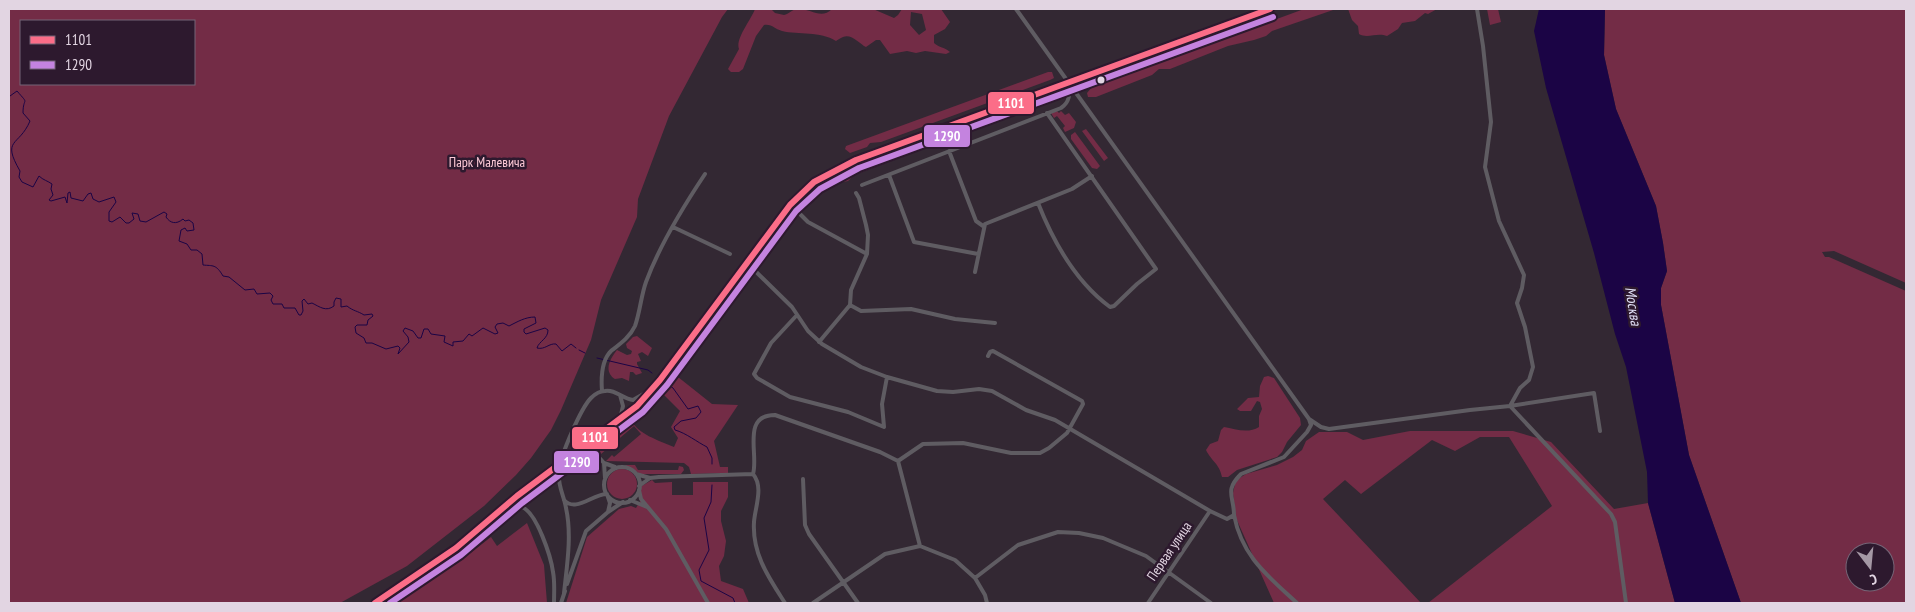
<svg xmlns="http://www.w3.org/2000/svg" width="1915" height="612" font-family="'PT Sans Narrow',sans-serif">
  <rect width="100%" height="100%" fill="#332833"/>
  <path fill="#732c46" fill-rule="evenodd" d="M9 9H728L722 17 669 116 638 199 637 217 601 300 591 340 561 410 551 430 531 458 516 475 484 506 407 566 340 603H9ZM21 21H194V84H21Z
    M755 9H771L775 13 784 15C789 14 792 9 798 9 810 8 821 20 832 9H873L894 18 898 15 902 9H941L950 22 945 29 934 35V43C939 48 945 47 950 52L946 54 925 51 916 53 907 51 890 54 880 40H876L866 47C860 44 851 33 843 37 840 38 838 40 836 41 820 31 799 35 782 31 774 29 773 24 764 25L756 36 743 69 739 72H731L728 69 739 49C735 39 751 20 755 9ZM911 12 922 14 926 30 919 35 910 25Z
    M1304 9H1336L1272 31 1266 36 1254 40 1228 46 1170 69H1159L1152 75 1096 97H1088L1087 93 1092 87Z
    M1348 9H1437L1428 14 1425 13 1415 21 1402 23 1398 29 1387 36C1377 32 1368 39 1359 34L1358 26 1352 20Z
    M1487 9H1498L1501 22 1490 25Z
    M1605 9H1906V283L1834 251 1822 252 1825 257H1829L1906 291V603H1741L1689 455 1661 305V288L1667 271 1663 243 1656 206 1616 109 1604 55ZM1855 552H1885V582H1855Z
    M1048 72H1052L1054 78 1050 80 881 142 870 143 867 147 850 153 845 149 846 146Z
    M1053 97 1055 98 1054 100 854 175 848 181 838 183 827 190 819 188V185L833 178 989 120 997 115Z
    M1057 111 1059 113 1061 111 1065 115 1069 113 1076 122 1074 128 1065 132 1063 128 1065 126 1057 116 1054 118 1051 113Z
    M1086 129 1108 158 1104 161 1082 131Z
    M1075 132 1100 166 1097 169 1092 168 1071 139V135Z
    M637 336 652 348 648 356 642 352 638 354 641 361 637 362V364L642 373 636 375 633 372H630L629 381 622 378 615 379C603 371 610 359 617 350L627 355 631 354 632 351 627 348 626 344 633 337Z
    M673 373 712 404 738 405 714 441 720 467H728V473L691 474 689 467 684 463 606 461 612 455 614 457 641 434 634 426 601 454 598 446 602 444 603 440 630 419C639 435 658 440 674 447L678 438 671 427 680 411 659 390Z
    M1268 376 1274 378 1300 418 1301 425 1287 442 1282 452 1277 457 1237 470 1228 477H1222C1219 463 1212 462 1206 450L1210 444 1218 441 1221 430 1224 427C1235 429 1248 434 1259 427V416L1262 409 1260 402 1257 401 1251 411H1240L1237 409 1248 398 1259 397 1260 386 1264 377Z
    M1410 431H1513L1551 442 1614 509 1648 503 1675 603H1428L1552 506 1509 437H1480L1455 451 1432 440 1361 494 1345 480 1323 499 1421 603H1274L1236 518 1233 493 1235 484 1238 479 1246 474 1277 465 1293 457 1302 450 1306 441 1319 432H1347L1363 440Z
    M625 465H635L638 470H678L679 466 683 467 684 470 681 474H640Z
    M607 484a15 15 0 1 1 30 0a15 15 0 1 1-30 0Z
    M652 480 655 483 672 482V495H693V482H728V497L721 511V521L726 541 724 556 719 566 721 581 743 589 749 603H566L587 537 619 509 631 506 636 508 642 498 640 487Z
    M527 523 544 565 547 603H392L460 561 491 537 497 546Z"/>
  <path fill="#1b0445" d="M1539 9H1605L1604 55 1616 109 1656 206 1663 243 1667 271 1661 288V305L1689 455 1741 603H1675L1648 503 1647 472 1626 367 1615 334 1594 253 1546 88 1534 31Z"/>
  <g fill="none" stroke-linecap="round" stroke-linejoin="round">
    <path stroke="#1b0445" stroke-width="1" d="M9 95 10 96 17 91C30 106 23 96 23 113L30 121C19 147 1 138 20 171L19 177 22 182 33 187 39 176C43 180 48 181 52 184L51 189 53 195 49 200 51 201 65 197 67 203 68 193 70 192 71 198 83 201 88 194 91 193 93 199 99 202 114 197 116 202 109 212V221L112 222 120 217 126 223H129L134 219 132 213 138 214 140 221 146 222 164 212 167 214 166 217C170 223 176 225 183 219L185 221 189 220 193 223 194 230 187 231 185 228 181 230 179 241 187 244 191 250H197L202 254 203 265C213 266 216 264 223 276L229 277 245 290 254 289 257 294 270 293 273 296 271 300 273 304H282L284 308H295L299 315H301L303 311 302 301 304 299 308 304 312 303C320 307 326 312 334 306V302L336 298 341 299V307L347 306C353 311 358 311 364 315L372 314 373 316 368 320 367 325H357L355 327 356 333 364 338 366 343H372L386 349 398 346 400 348 398 354 409 342 408 337 403 331 405 328 413 331 418 338H421L424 329H428L431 334 445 336 444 342 453 346V342L463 341 469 334 472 336 483 328 495 334 498 333 495 327 497 324 503 323 509 326C517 322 525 317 535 317L536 323 524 329V332L526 334 545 328 548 330C548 339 539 341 537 348 545 350 549 343 556 344L562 351 571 344 576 348
      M579 350 585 353
      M597 358 648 370 652 373
      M666 383 673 388 688 409 698 406 701 412 696 418 681 421 674 427 675 430C686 433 697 442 707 447L712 458V464
      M712 485 711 502 704 518 709 550 699 570 701 581 733 598 735 603"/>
    <path stroke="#5f5c62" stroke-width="4" d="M1016 9 1309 419 1321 427 1329 429 1470 410 1510 406 1594 393 1600 431
      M1477 9 1483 46 1491 122 1485 167 1499 221 1524 275 1522 288 1517 303 1525 327 1533 367 1529 380 1520 388 1510 406 1611 514 1615 522 1626 603
      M949 151 976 221 983 226
      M889 175 914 242 978 254
      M862 185 1061 108C1070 102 1070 94 1068 85
      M1038 203C1053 241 1076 282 1110 307L1114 306 1137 284 1156 269 1047 113
      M790 204 808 222 867 254
      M673 227 730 254
      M746 262 792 307 808 331 822 344 861 367 887 377 937 391 953 392 979 389 992 391 1026 410 1055 420 1210 511 1227 519 1234 515C1234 496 1224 491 1241 474L1284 457 1307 432 1311 425 1309 419
      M975 272 985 224 1072 189 1092 176
      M850 305 861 311 911 309 955 319 995 323
      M797 315 771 343 754 374 757 378 790 397 848 412 884 427 882 404 887 377
      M819 342 850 305 851 290 867 254 868 235 866 225 859 198 856 193
      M602 391C601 378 601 361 611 351 620 344 630 337 635 326 640 312 641 296 646 282 660 244 683 207 705 174
      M620 395 623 406 620 419
      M587 444 604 463 615 467
      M595 453 596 445 606 431
      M574 456 583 452H593
      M898 461 923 444 963 443 1011 453H1040L1049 448 1067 433 1083 404 1082 401 993 351 990 352 988 356
      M604 463 605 478
      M604 485a18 18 0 1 1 36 0a18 18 0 1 1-36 0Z
      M636 474 650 478
      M753 474C759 455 741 415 775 415L880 452 898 461 920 546
      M803 479 805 525 809 534 858 603
      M639 486 650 478 659 477 753 474C764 487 755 507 754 522 752 554 769 578 785 603
      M639 490 641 499 666 529 708 603
      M564 500C576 513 592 494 607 494
      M630 500 647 507
      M504 510C509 507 516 504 522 507 537 513 551 557 553 572 555 582 554 593 554 603
      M608 512 610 503 608 497
      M1234 515C1242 557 1268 576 1297 603
      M975 578 1018 545 1058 532 1079 533 1103 538 1146 556 1211 603
      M567 584 586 531 608 512 623 502
      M564 593C567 565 572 535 566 508 564 495 557 485 559 471 560 456 581 408 591 398 595 394 600 391 605 391 615 389 623 399 633 400L647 392
      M561 603 565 591
      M813 603 885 554 920 546 955 560 975 578 985 595 987 603
      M1148 603 1210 511"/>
    <path stroke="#6a646c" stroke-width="5" d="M375 603 456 548 517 496 637 406 660 380 781 215C805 186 821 175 856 160L1270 9"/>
    <g stroke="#2d192e" stroke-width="10">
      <path id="bus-1" d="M375 603 456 548 517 496 637 406 660 380 790 205 814 182 856 160 1270 9"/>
    </g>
    <g stroke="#2d192e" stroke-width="10">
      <path id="bus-2" d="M390 603 461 555 522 503 643 412 667 385 796 211 820 189 859 168 1273 17"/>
    </g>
    <use href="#bus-1" stroke="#fb6d88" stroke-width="6"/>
    <use href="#bus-2" stroke="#c483df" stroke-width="6"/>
  </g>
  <circle fill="#e2d5e2" stroke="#2d192e" stroke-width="2" cx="1101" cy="80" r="4.5"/>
  <g text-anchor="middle" stroke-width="5" stroke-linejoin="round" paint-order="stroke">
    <g font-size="14" fill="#fecad7" stroke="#2d192e">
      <text x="487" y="167">Парк Малевича</text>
    </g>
    <g font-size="14" fill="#e2d5e2" stroke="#2d192e">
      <text transform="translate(1169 551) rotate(-56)" y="5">Первая улица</text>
    </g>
    <g font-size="15" font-style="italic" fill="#e2e1f7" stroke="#2d192e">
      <text transform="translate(1633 306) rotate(81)" y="5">Москва</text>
    </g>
  </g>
  <g stroke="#2d192e" stroke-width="2">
    <rect x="987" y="91" width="48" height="24" rx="5" fill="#fb6d88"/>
    <rect x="923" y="124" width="48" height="24" rx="5" fill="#c483df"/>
    <rect x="571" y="426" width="48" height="24" rx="5" fill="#fb6d88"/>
    <rect x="553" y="450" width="47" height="24" rx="5" fill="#c483df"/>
  </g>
  <g font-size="14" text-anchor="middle" font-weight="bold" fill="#fff">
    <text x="1011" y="108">1101</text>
    <text x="947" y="141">1290</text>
    <text x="595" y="442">1101</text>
    <text x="577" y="467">1290</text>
  </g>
  <rect width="1915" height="612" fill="none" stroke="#e2d5e2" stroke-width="20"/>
  <rect x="20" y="20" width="175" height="65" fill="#2d192e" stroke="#756476"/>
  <rect x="30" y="36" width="25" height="8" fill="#fb6d88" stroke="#756476"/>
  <text x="65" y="45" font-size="15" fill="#e2d5e2">1101</text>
  <rect x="30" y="61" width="25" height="8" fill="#c483df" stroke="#756476"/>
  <text x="65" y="70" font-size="15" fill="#e2d5e2">1290</text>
  <g transform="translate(1870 567) rotate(164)"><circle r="24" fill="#2d192e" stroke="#756476"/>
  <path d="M0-4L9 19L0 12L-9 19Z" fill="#a598a5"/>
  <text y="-8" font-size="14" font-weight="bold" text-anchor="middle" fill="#e2d5e2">С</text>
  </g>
</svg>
